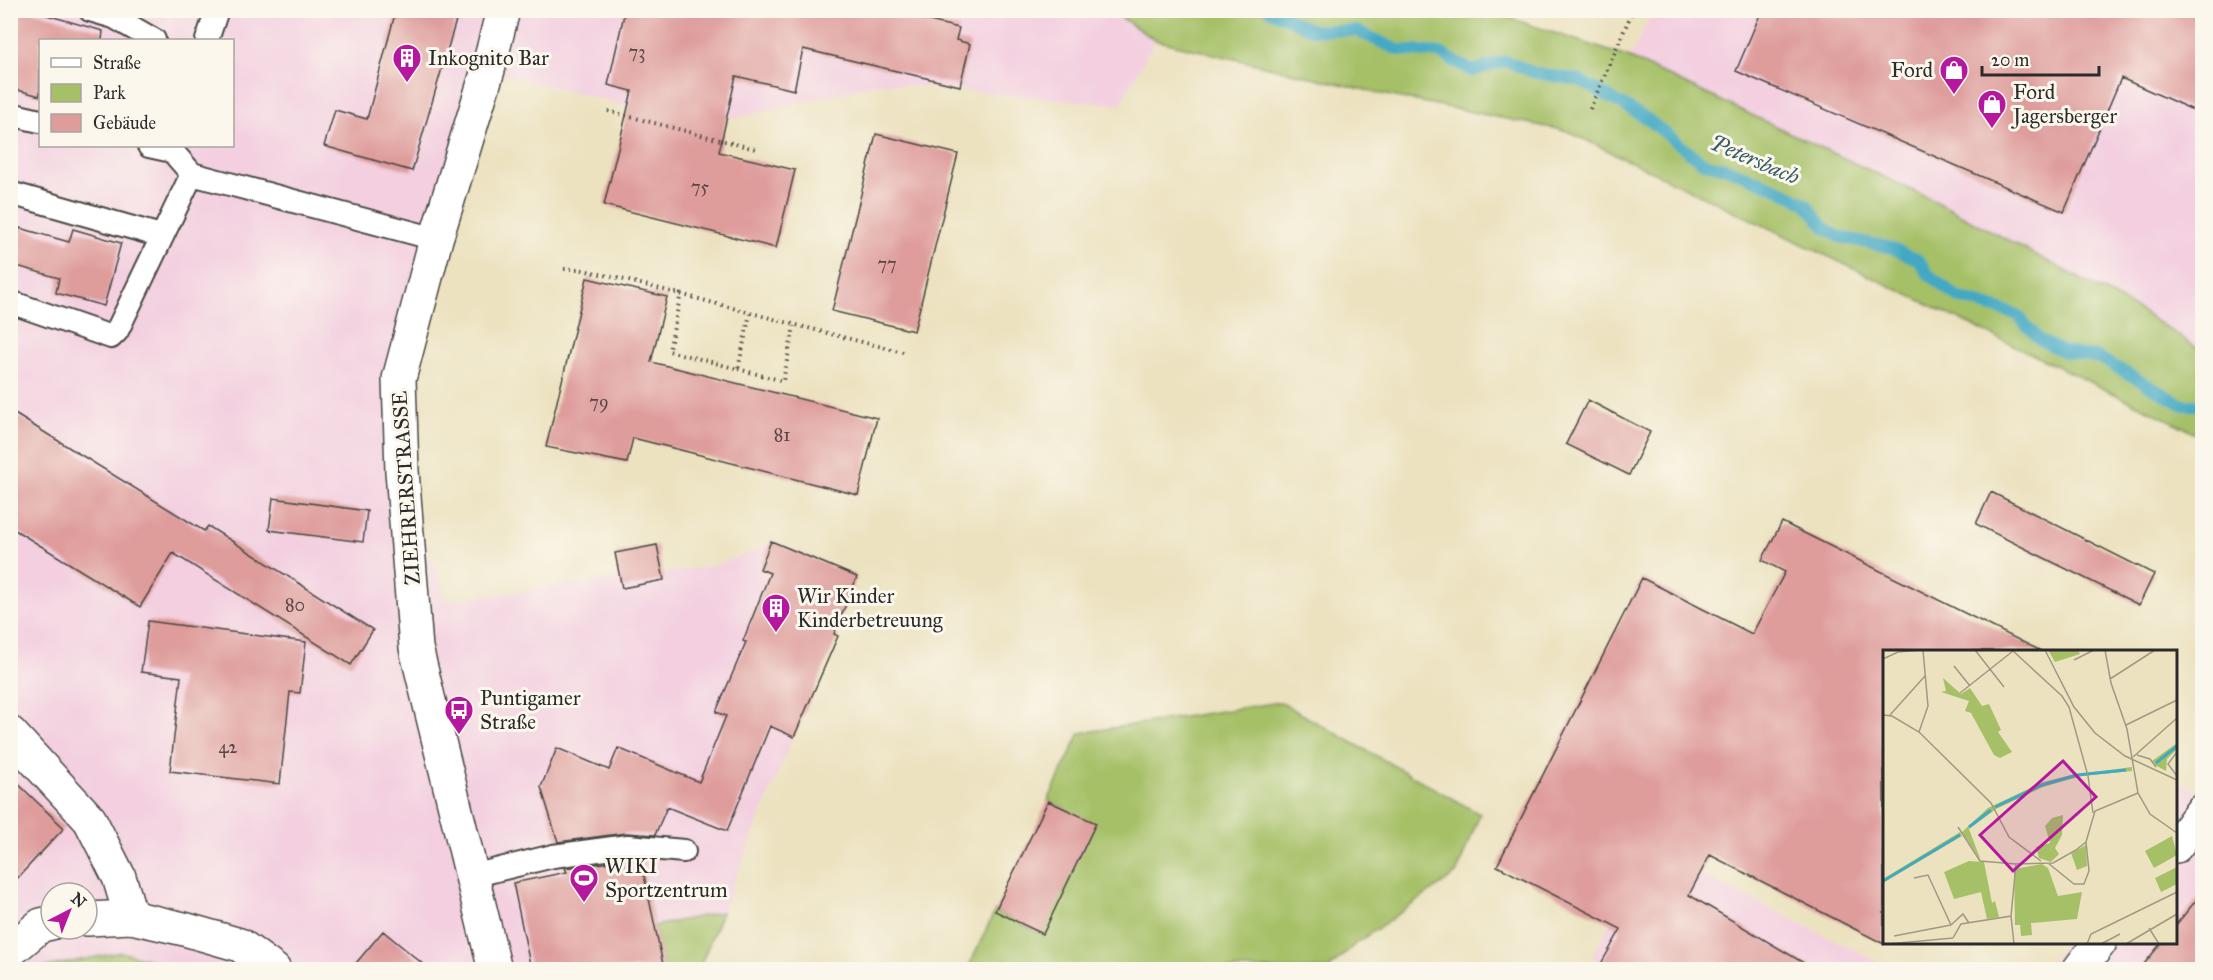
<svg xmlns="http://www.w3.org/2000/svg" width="2213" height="980" font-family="'IM FELL Great Primer',serif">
  <rect width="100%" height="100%" fill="#fbf7ec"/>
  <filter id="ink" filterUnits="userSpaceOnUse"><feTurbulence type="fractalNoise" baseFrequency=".0167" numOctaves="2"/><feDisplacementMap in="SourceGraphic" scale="12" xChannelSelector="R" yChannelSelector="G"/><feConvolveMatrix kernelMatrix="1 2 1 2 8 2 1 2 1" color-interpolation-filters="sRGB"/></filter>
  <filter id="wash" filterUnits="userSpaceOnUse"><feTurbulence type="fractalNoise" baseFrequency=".008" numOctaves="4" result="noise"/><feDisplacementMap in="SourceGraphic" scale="24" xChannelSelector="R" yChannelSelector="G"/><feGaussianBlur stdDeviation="1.35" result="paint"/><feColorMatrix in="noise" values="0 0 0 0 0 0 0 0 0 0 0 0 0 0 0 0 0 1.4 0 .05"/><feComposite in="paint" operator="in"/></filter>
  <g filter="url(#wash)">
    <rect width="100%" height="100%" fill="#ece2c0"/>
    <path fill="#f3cfe0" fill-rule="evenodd" d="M1111 10 1155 40 1120 105 879 83 737 118 666 116 488 70 409 338V528L435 566 446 601 620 578 615 553 657 545 663 573 716 565 761 549 771 541 857 577 722 912 654 926 664 969H11L10 11ZM40 40H232V146H40ZM51 893H87V929H51Z
      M1653 11H2202V351L2142 312 1935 201 1630 58Z
      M2185 783 2202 800V969L2045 970 2065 943 2176 942V795Z
      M1648 849 1893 969 1614 970 1592 957Z"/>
    <path fill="#a5c066" stroke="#687648" stroke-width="1.5" d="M1111 11H1489L1630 58 1935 201 2142 312 2202 351V436L1567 131 1386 95 1155 40Z
      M1280 702 1480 814 1456 874 1355 944 1329 969 967 970 995 911 1042 934 1095 823 1048 801 1080 733Z
      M722 912 701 964 713 969H664L654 926Z
      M121 952 181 969H41L42 968Z"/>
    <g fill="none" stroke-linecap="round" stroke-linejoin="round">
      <path stroke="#43a8c3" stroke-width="12" d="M1269 10 1312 30 1357 31 1398 50 1440 53 1472 71 1506 61 1535 73 1579 80 1646 118 1703 163 1726 168 1780 190 1806 204 1825 228 1839 237 1888 247 1919 260 1928 274 1957 297 2016 314 2040 340 2064 352 2100 358 2183 405H2202"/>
    </g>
    <g id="blocks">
      <path fill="#de9c9b" d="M10 10H29L103 31 102 40H40V96L10 88Z
        M396 10H459L412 171 324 146 335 110 367 119Z
        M625 10H883L959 28 956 40 970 44 960 86 803 49 794 90 736 76 719 152 795 170 776 248 604 205 632 91 608 85Z
        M1762 10H2202V114L2121 78 2064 212 1736 71Z
        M876 134 958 154 914 331 832 311Z
        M20 228 69 242 73 229 121 243 104 306 56 293 59 278 10 264Z
        M587 278 667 297 651 362 877 418 858 495 633 438 627 463 546 447Z
        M1588 400 1650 432 1629 475 1566 444Z
        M10 411 204 531 208 526 373 630 351 665 173 553 140 607 10 527Z
        M1991 492 2154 574 2139 605 1976 524Z
        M273 498 367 511 363 542 269 530Z
        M1782 522 2041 651H1884V944L1710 855 1689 895 1814 969H1598L1621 929 1497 866 1642 578 1752 634 1785 572 1762 560Z
        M771 541 857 577 834 634 838 636 794 737 770 726 727 831 667 807 655 835 626 833 558 842 541 787 557 748 609 770 618 748 699 782 726 716 716 712 746 642 743 641 770 573 760 569Z
        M657 545 664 580 622 588 615 553Z
        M148 621 306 642 300 693 290 692 280 784 170 771 181 677 141 672Z
        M10 776 64 828 10 886Z
        M1048 801 1096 823 1043 934 995 911Z
        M628 860 644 861 642 866 664 969H531L513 883 567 872 565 868Z
        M2202 893V969H2140L2162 942H2175V926Z
        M383 931 429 969H351Z"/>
    </g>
  </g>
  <g filter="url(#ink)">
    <use href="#blocks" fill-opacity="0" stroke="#484641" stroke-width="1.5"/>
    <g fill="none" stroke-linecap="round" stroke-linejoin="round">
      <g stroke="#484641" stroke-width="26">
        <path id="lane" d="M90 10 114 17 154 40
          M207 40 217 10
          M10 114 40 121
          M149 146 172 151 192 174 436 239
          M10 193 161 236
          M10 302 111 337 117 331 192 174
          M472 876 553 856 628 846 684 851"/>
      </g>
      <g stroke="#484641" stroke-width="36">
        <path id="street" d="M10 733 90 820 119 877 131 917
          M495 970 416 648 402 471 399 379 436 239 488 70 503 10"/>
      </g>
      <g stroke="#484641" stroke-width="36">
        <path id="secondary" d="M2176 846 2202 811
          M87 919 131 917 184 929 240 945 274 970
          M10 951 41 925 51 923
          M2079 970 2100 942"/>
      </g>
      <path stroke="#484641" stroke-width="4" stroke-dasharray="1.5 4.5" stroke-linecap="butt" d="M1590 109 1633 10
        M608 111 755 149
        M564 269H579C687 294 794 326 903 352
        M681 293 669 351 738 369 750 314
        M738 369 783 381 794 326"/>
      <use href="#lane" stroke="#fff" stroke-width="22"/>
      <use href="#street" stroke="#fff" stroke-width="33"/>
      <use href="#secondary" stroke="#fff" stroke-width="33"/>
    </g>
  </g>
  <defs>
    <g id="building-pin" transform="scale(1.5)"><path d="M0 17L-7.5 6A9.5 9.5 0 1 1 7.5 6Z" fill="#b5179e" stroke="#fbf7ec"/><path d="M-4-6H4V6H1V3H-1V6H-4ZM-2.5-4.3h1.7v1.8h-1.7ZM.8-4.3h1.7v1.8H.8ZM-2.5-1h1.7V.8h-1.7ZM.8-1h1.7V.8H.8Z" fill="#fff"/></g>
    <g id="shop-pin" transform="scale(1.5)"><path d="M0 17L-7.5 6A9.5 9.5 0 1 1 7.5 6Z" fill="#b5179e" stroke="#fbf7ec"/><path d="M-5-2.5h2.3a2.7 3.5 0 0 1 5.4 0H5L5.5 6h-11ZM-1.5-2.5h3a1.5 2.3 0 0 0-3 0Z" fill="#fff"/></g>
    <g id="bus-pin" transform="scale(1.5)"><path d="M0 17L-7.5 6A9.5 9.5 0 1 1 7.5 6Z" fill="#b5179e" stroke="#fbf7ec"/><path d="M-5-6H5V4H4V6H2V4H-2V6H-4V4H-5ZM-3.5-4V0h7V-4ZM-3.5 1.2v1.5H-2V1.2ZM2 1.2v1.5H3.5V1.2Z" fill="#fff"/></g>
    <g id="stadium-pin" transform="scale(1.5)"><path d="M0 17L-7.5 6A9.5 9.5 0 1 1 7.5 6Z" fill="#b5179e" stroke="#fbf7ec"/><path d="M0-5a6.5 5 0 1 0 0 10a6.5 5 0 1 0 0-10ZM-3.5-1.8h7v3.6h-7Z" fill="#fff"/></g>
  </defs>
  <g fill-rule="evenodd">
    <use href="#building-pin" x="407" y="58"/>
    <use href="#shop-pin" x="1954" y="70"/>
    <use href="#shop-pin" x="1992" y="104"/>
    <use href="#building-pin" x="776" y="608"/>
    <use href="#bus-pin" x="459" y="710"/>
    <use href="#stadium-pin" x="584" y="878"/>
  </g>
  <g text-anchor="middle" stroke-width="6" stroke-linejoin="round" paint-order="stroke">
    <g font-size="18" fill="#584747">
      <text x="637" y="58">73</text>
      <text x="700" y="193">75</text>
      <text x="887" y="270">77</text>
      <text x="599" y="408">79</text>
      <text x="782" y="441">81</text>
      <text x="295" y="611">80</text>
      <text x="228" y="753">42</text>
    </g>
    <g font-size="21" fill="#2b2b2b" stroke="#fbf7ec" text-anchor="start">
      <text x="428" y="65">Inkognito Bar</text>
      <text x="1933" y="77" text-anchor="end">Ford</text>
      <text x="2013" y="99">Ford<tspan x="2013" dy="24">Jagersberger</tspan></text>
      <text x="797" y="603">Wir Kinder<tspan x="797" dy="24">Kinderbetreuung</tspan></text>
      <text x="480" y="705">Puntigamer<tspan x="480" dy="24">Straße</tspan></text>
      <text x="605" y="873">WIKI<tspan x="605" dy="24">Sportzentrum</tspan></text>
    </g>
    <g font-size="21" fill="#2b2b2b" stroke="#fbf7ec">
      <text transform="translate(406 488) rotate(-94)" y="7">ZIEHRERSTRASSE</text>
    </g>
    <g font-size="22" font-style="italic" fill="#355d68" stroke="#fbf7ec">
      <text transform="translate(1755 159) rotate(23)" y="8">Petersbach</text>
    </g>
  </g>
  <g transform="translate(1883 650)">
    <rect width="294" height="294" fill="#ece2c0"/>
    <path d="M165 0H195L197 4 172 12ZM60 28 78 44 87 38 99 56 106 54 118 80 115 82 129 102 117 108 111 105 88 63 82 61 86 51 58 42 63 41ZM294 93V99L284 109 283 121 272 115 269 111ZM249 117V121L199 126 160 137 113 159 86 179 98 211 79 182 105 158 160 132 188 125ZM180 165 179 185 172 198 176 204 168 212 156 208 153 197 167 193 162 176 169 168ZM77 182 79 186 0 233V229ZM289 186 294 205 271 218 262 201ZM203 195 204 216 194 220 188 203ZM86 211 101 212 109 253 112 251 116 267 104 269 98 242 71 249 61 222ZM159 214 165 218 175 246 199 242 194 269 148 273 149 285 138 286 137 275H132L131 219ZM294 217V234L278 242 272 228Z" fill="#a5c066"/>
    <path fill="none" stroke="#43a8c3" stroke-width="3" d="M273 113 294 96M112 157 159 135 194 125 243 120M86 177 108 160M0 231 77 185"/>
    <path fill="none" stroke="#9f9984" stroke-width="1.5" d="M92 0 121 37M129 0 179 46 186 57 205 126 210 163M162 0 191 57 212 83 242 106 294 130M222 0 228 33 244 79 255 143 267 164 294 183M0 9 15 2 38 0M191 10 211 0M71 16 87 36M227 29 272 0M77 43 130 1M0 65 9 66 36 82 108 153 126 187 158 211M7 65 42 26M243 75 294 50M36 82 45 56 40 0M294 102 285 114 294 126M254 105 267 109 273 117M250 107 294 68M75 177 97 211 133 214M165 213 191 234H201L206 221 203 192M31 228 45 225 68 275M128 266 131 294M68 275 80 264 86 273M266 278 276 294M11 286 68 275M70 288 78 274 128 266 133 214 170 213 193 200 203 192 212 161 255 143M5 294 70 288M204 294 208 284 294 242M218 294 237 284M243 294 294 264"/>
    <path fill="#b5179e" fill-opacity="0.15" stroke="#b5179e" stroke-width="3" d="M180 111 213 147 130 221 97 185Z"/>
    <rect width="294" height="294" fill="none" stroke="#2b2b2b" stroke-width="3"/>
  </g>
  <rect width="2213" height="980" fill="none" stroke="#fbf7ec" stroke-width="36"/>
  <rect x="39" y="39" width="195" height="108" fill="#fbf7ec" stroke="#a8a59f" stroke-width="1.5"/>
  <rect x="51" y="58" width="30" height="9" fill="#ffffff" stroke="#a8a59f" stroke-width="1.5"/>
  <text x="93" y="69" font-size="18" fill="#2b2b2b">Straße</text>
  <rect x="51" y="84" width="30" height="18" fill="#a5c066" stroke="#a8a59f" stroke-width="1.5"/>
  <text x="93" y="99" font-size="18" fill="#2b2b2b">Park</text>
  <rect x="51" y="114" width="30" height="18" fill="#de9c9b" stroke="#a8a59f" stroke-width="1.5"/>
  <text x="93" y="129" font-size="18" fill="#2b2b2b">Gebäude</text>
  <g transform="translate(69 911) rotate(42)"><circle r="28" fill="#fbf7ec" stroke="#a8a59f" stroke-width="1.5"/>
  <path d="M0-4.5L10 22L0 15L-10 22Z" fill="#b5179e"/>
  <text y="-9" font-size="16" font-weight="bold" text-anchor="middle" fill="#2b2b2b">N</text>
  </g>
  <path d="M1982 66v9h117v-9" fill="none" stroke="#2b2b2b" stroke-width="3"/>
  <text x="1991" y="66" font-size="18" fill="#2b2b2b" stroke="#fbf7ec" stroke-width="4.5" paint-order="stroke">20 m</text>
</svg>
